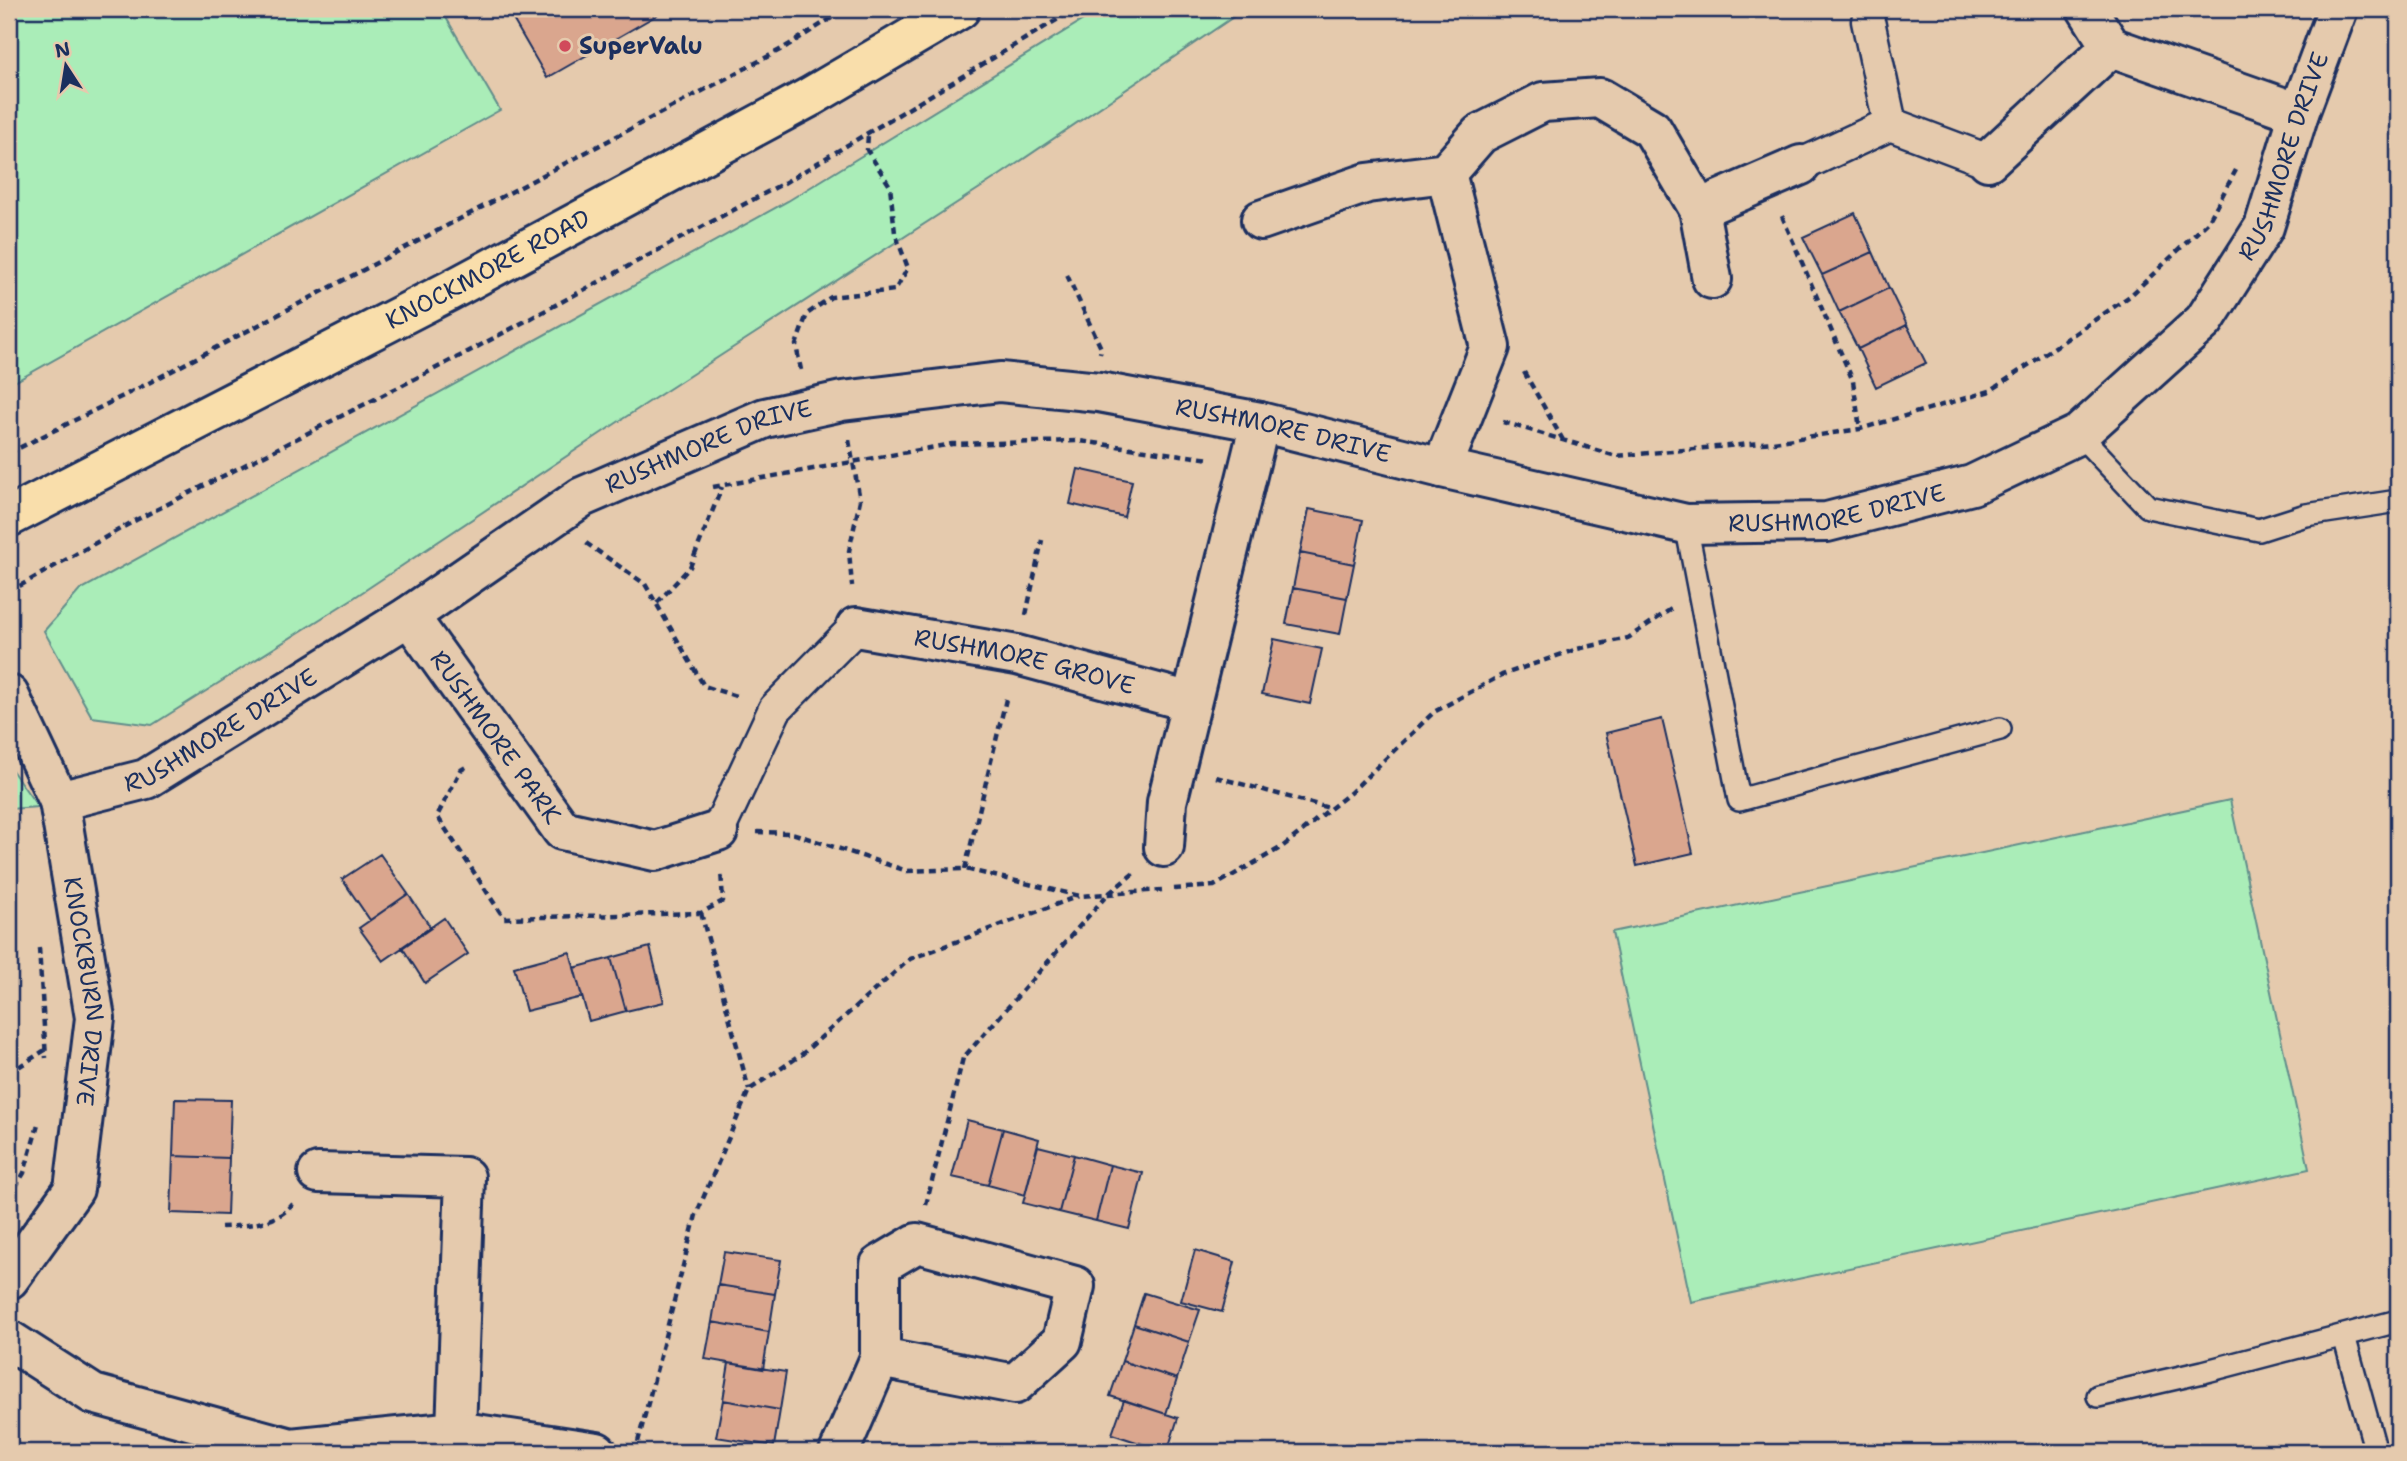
<svg xmlns="http://www.w3.org/2000/svg" width="2407" height="1461" font-family="'Shantell Sans',sans-serif">
  <rect width="100%" height="100%" fill="#e5caad"/>
  <filter id="ink" filterUnits="userSpaceOnUse"><feTurbulence type="fractalNoise" baseFrequency=".0143" numOctaves="2"/><feDisplacementMap in="SourceGraphic" scale="14" xChannelSelector="R" yChannelSelector="G"/><feConvolveMatrix kernelMatrix="1 2 1 2 8 2 1 2 1" color-interpolation-filters="sRGB"/></filter>
  <g filter="url(#ink)">
    <path fill="#aaedb8" stroke="#628e8b" stroke-width="2" d="M9 9H441L500 110 9 385Z
      M1101 9H1245L1000 175 621 420 352 599 152 725 92 717 44 631 80 590 788 201Z
      M9 766 38 807 9 809Z
      M2230 800 2309 1169 1691 1302 1612 932Z"/>
    <path fill="#daa68e" stroke="#1b2f5e" stroke-width="2" d="M507 9H653L657 15 547 78Z
      M1855 213 1873 252 1822 275 1803 237Z
      M1873 252 1889 288 1839 312 1822 275Z
      M1889 288 1907 325 1858 349 1839 312Z
      M1907 325 1926 363 1876 387 1858 349Z
      M1078 469 1132 481 1124 517 1070 504Z
      M1309 509 1363 520 1354 564 1300 553Z
      M1300 553 1354 564 1347 598 1293 588Z
      M1293 588 1347 598 1340 634 1286 624Z
      M1274 639 1322 649 1310 704 1262 694Z
      M1662 719 1693 853 1637 866 1606 733Z
      M380 854 408 894 370 920 342 879Z
      M408 894 431 928 383 961 359 928Z
      M444 918 468 954 425 983 402 947Z
      M650 947 664 1002 626 1011 611 958Z
      M570 952 582 997 526 1011 514 967Z
      M611 958 626 1011 589 1021 574 968Z
      M175 1099 231 1100 229 1158 173 1156Z
      M967 1120 1003 1129 988 1185 952 1177Z
      M1003 1129 1039 1139 1025 1195 988 1185Z
      M1038 1146 1074 1155 1059 1212 1023 1203Z
      M1074 1155 1110 1165 1096 1221 1059 1212Z
      M173 1156 229 1158 227 1215 171 1213Z
      M1110 1165 1143 1173 1129 1229 1096 1221Z
      M1195 1250 1235 1262 1222 1312 1181 1301Z
      M724 1252 781 1260 775 1294 718 1285Z
      M718 1285 775 1294 769 1332 712 1322Z
      M1144 1293 1200 1310 1189 1342 1134 1324Z
      M712 1322 769 1332 763 1369 705 1359Z
      M1134 1324 1189 1342 1177 1379 1122 1361Z
      M1122 1361 1177 1379 1166 1414 1110 1396Z
      M729 1363 786 1372 780 1410 723 1400Z
      M723 1400 780 1410 774 1446 716 1437Z
      M1124 1400 1178 1418 1167 1452 1112 1434Z"/>
    <g fill="none" stroke-linecap="round" stroke-linejoin="round">
      <g stroke="#1b2f5e" stroke-width="26">
        <path id="service" d="M2079 434 2148 507 2259 530 2306 515 2398 501
          M1686 524 1739 800 2000 729
          M2344 1336 2376 1452
          M2098 1396 2203 1372 2398 1321"/>
      </g>
      <g stroke="#1b2f5e" stroke-width="37">
        <path id="pedestrian" d="M1868 21 1890 124
          M1801 165 1890 124 1988 161
          M718 831 775 709 856 627"/>
      </g>
      <g stroke="#1b2f5e" stroke-width="44">
        <g id="minor">
          <path d="M2087 9 2111 47 2299 113"/>
          <path d="M1988 161 2111 47"/>
          <path d="M1699 209 1801 165"/>
          <path d="M1261 220 1367 183 1446 173 1480 134 1543 102 1600 98 1652 129 1699 209 1712 279"/>
          <path d="M1442 468 1490 347 1446 173"/>
          <path id="s1" d="M409 616 562 830 655 851 718 831"/>
          <path id="s2" d="M856 627 1017 655 1191 702"/>
          <path id="s3" d="M9 695 59 801 95 1018 74 1189 9 1279"/>
          <path id="s4" d="M59 801 146 779 409 616 582 497 765 418 842 401 1000 382 1099 392 1260 422 1442 468 1686 524 1827 522 1972 485 2079 434 2204 321 2264 227 2299 113 2338 9"/>
          <path d="M1164 847 1167 802 1260 422"/>
          <path d="M318 1173 465 1177 456 1431"/>
          <path d="M9 1340 93 1394 291 1448 456 1431 597 1452"/>
          <path d="M839 1452 880 1358V1265L917 1243 1075 1286 1062 1341 1015 1384 880 1358"/>
        </g>
      </g>
      <g stroke="#1b2f5e" stroke-width="44">
        <g id="primary">
          <path id="s5" d="M9 517 449 291 810 97 960 9"/>
        </g>
      </g>
      <path stroke="#1b2f5e" stroke-width="4.5" stroke-dasharray="7 5" stroke-linecap="butt" d="M1782 216 1853 381 1860 429
        M1067 275 1101 348 1100 353
        M801 370 796 345 807 314 831 297 895 290 908 268 895 233 890 186 867 150 868 134
        M1524 372 1563 440
        M1503 422 1616 456 1773 442 1860 429 1990 391 2130 296 2208 222 2236 170
        M849 440 860 500 849 551 852 586
        M9 453 143 386 782 49 846 9
        M713 487 952 444 1080 441 1210 459
        M586 543 645 584 704 686 739 697
        M9 592 136 520 462 355 784 183 1075 9
        M657 603 690 567 722 487
        M1026 615 1042 540
        M466 767 461 770 437 816 504 918 701 913 723 901 721 871
        M1216 777 1329 808
        M757 832 792 833 907 871 965 869 1080 896 1162 890
        M965 869 1007 695
        M1174 889 1214 886 1282 847 1350 793 1434 712 1502 675 1577 649 1628 638 1671 609
        M701 913 749 1090
        M39 948 46 1058
        M9 1073 45 1050
        M9 1198 24 1173 38 1125
        M926 1205 963 1058 1108 894 1134 873
        M221 1227C245 1226 277 1224 293 1204
        M638 1442 696 1215 749 1090 801 1055 910 959 1079 896"/>
      <use href="#service" stroke="#e5caad" stroke-width="21"/>
      <use href="#pedestrian" stroke="#e5caad" stroke-width="32"/>
      <use href="#minor" stroke="#e5caad" stroke-width="38"/>
      <use href="#primary" stroke="#f9deab" stroke-width="38"/>
    </g>
  </g>
  <circle fill="#d1495b" stroke="#e5caad" stroke-width="2.5" cx="565" cy="46" r="7"/>
  <g text-anchor="middle" stroke-width="6" stroke-linejoin="round" paint-order="stroke">
    <g font-size="24" font-weight="bold" fill="#1b2f5e" stroke="#e5caad" text-anchor="start">
      <text x="579" y="54">SuperValu</text>
    </g>
    <g font-size="24" fill="#1b2f5e" stroke="#e5caad">
      <text dy="8" stroke="none"><textPath href="#s4" startOffset="2510">RUSHMORE DRIVE</textPath></text>
      <text dy="8" stroke="none"><textPath href="#s5" startOffset="539">KNOCKMORE ROAD</textPath></text>
      <text dy="8" stroke="none"><textPath href="#s4" startOffset="1334">RUSHMORE DRIVE</textPath></text>
      <text dy="8" stroke="none"><textPath href="#s4" startOffset="746">RUSHMORE DRIVE</textPath></text>
      <text dy="8" stroke="none"><textPath href="#s4" startOffset="1900">RUSHMORE DRIVE</textPath></text>
      <text dy="8" stroke="none"><textPath href="#s2" startOffset="172">RUSHMORE GROVE</textPath></text>
      <text dy="8" stroke="none"><textPath href="#s4" startOffset="178">RUSHMORE DRIVE</textPath></text>
      <text dy="8" stroke="none"><textPath href="#s1" startOffset="149">RUSHMORE PARK</textPath></text>
      <text dy="8" stroke="none"><textPath href="#s3" startOffset="310">KNOCKBURN DRIVE</textPath></text>
    </g>
  </g>
  <rect width="2407" height="1461" fill="none" stroke="#e5caad" stroke-width="35"/>
  <rect x="18" y="18" width="2372" height="1426" fill="none" stroke="#1b2f5e" stroke-width="2.5" filter="url(#ink)"/>
  <g transform="translate(66 66) rotate(348)" stroke="#e5caad" stroke-width="5" paint-order="stroke">
  <path d="M0-5L12 26L0 18L-12 26Z" fill="#1b2f5e"/>
  <text y="-10" font-size="19" font-weight="bold" text-anchor="middle" fill="#1b2f5e">N</text>
  </g>
</svg>
